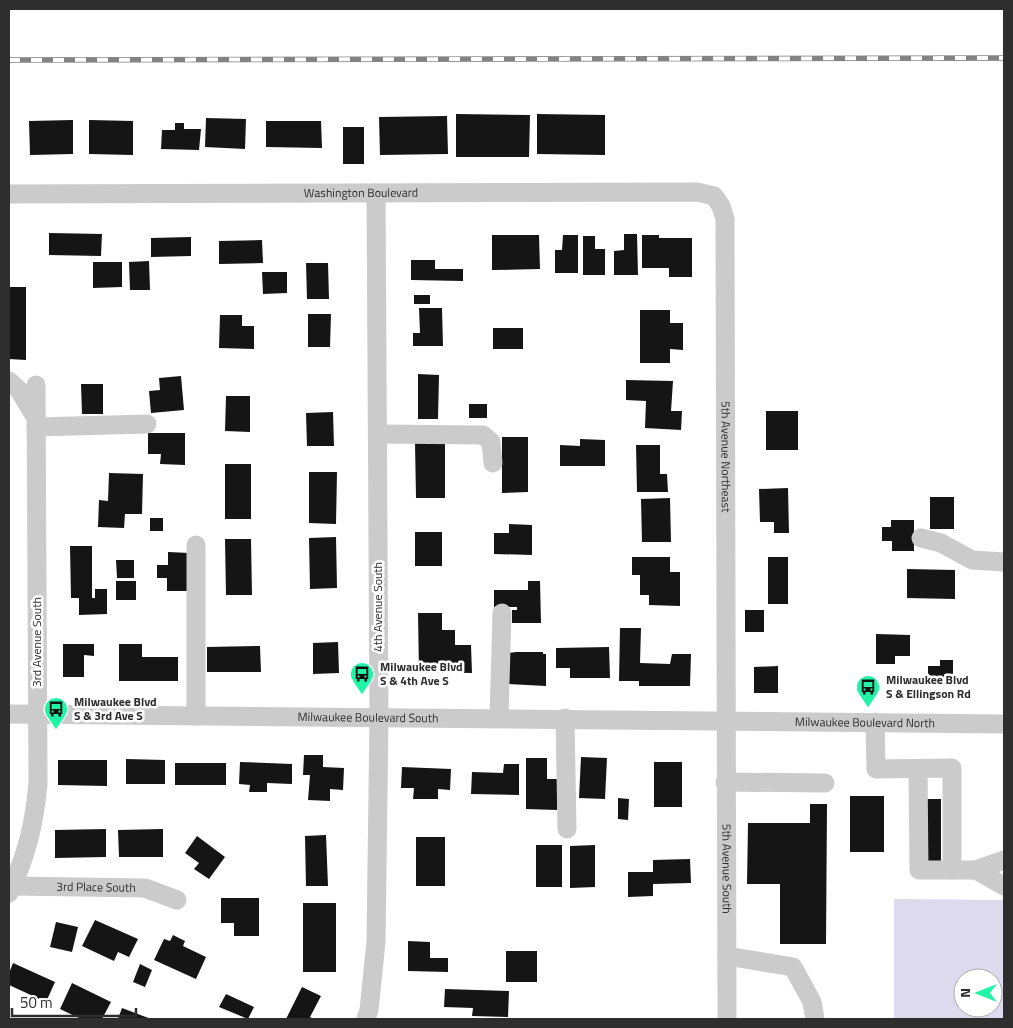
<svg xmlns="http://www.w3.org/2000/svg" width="1013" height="1028" font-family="'Titillium Web',sans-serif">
  <rect width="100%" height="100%" fill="#fff"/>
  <path fill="#dedaed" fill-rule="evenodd" d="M894 899 1004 900V1019H894ZM963 978H993V1008H963Z"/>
  <path fill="#151515" d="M456 114 530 115 529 157H456Z
    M537 114 605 115V155L537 154Z
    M447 116 448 154 380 155 379 117Z
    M206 118 246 119 245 149 205 147Z
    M73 120V154L30 155 29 121Z
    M89 120 133 121V155L89 154Z
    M266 121H321L322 148 266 147Z
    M175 123H184V129H201L199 150 161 149 162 130H175Z
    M343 127H364V164H343Z
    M49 233 102 234 101 256 49 255Z
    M624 234H637L638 275H614V251L624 250Z
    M492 235H539L540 269 492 270Z
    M563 235H578V273H555V250H562Z
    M642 235H659V238H692V277H669V268H642Z
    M583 236H595V249H605V275H583Z
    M191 237V256L151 257V238Z
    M262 240 263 263 219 264V241Z
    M411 260H435V269H463V281L411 280Z
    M149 261 150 290H130L129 262Z
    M93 262H122V287L93 288Z
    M306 263H328L329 299H307Z
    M262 272H287V293L263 294Z
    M9 287H26V360L9 359Z
    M414 295H430V304H414Z
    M419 308H442L443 346H413V333H420Z
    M640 310H670V323H683V350L670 349V363H640Z
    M308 314H331L330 347H308Z
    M220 315H242V326H254V349L219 348Z
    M493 328H523V349H493Z
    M418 374 439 375 438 419H418Z
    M181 376 184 410 151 413 149 391 160 390 159 378Z
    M626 380 673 381 671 411H682L681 430 645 428 646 401 626 400Z
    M81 384H103V414H82Z
    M226 396H250V432L225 431Z
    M469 404H487V418H469Z
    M766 411H798V450H766Z
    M333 412 334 446H307L306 413Z
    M148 433H185V465L160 464 161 454H148Z
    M502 437H528V492L502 493Z
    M580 439 605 440V466H560V445L580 446Z
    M415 443H445V498H416Z
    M636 445H660V474H667L668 492H637Z
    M225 464H251V519H225Z
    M309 472H337L336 524 309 523Z
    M109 473 143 474 142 514H125L124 528 98 527 99 500 108 501Z
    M788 488 789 533H774V522H760L759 489Z
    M930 497H954V529H930Z
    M670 498 671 542H642L641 499Z
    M150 518H163V531H150Z
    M891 520H914V551H892V541H882V527H891Z
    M509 524 532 525V555L494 554V533H509Z
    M415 532H442V566H415Z
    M336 537 337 588 310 589 309 538Z
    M225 539H251L252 595H226Z
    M70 546H92V598H95V589H107V614L79 615V598H71Z
    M168 552 190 553 189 591H167V578H157V565H168Z
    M632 557H670V572H680V606L649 605V595H640V575H632Z
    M768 557H788V604H768Z
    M116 560H134V578H117Z
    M907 569 955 570V599L907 598Z
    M116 581H136V600H116Z
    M528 581H540L541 623H512V610H517V607H494V590H528Z
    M745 610H764V632H745Z
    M418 613H442V630H455V645H471L472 673 419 672Z
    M620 628H641L640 663 670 664 672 654H691L690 686H639V681H619Z
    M876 634 910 635V656H895V664H876Z
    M338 642 339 673 313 674V643Z
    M63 644H94V656L84 655V677H63Z
    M119 644H142V657H178V681H119Z
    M260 646 261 672H207V647Z
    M609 647 610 678H570V668H556V648Z
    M516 652H543V654H546V686L508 684V653Z
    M940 660H953V685L928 684V666H940Z
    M778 666V693H754V667Z
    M304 755H323V767L344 768 343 790 330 789V801L308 800 310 775H303Z
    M581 757 607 758 605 799 579 798Z
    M526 758H547V779H557V810L526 809Z
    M126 759 165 760V784H126Z
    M58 760H107V786L58 785Z
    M240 762 292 764V784L267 783V792H249L250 785 239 784Z
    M654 762H682V807H654Z
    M175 763H226V785H175Z
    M504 764H519V795L471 794 472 772 503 773Z
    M402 767 451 769 450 790 438 789V799H413L414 788H401Z
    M850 796H884V852H850Z
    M618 798 629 799 628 820 618 819Z
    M925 799H941V868H925Z
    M810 804H827L826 944H780V884H747L748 823H810Z
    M106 829V857L55 858V830Z
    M163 829V857H119L118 830Z
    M326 835 328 886H306L305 836Z
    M197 836 225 857 209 879 194 869 199 863 185 853Z
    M416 837H445V886H416Z
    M536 845H562V887H536Z
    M595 845V887L570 888V846Z
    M690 859 691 883 653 884V896L628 897V872H653V860Z
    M221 898H259V936H234V923H221Z
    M303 903H336V972H303Z
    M95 920 138 939 129 957 118 952 114 961 82 946Z
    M56 922 78 927 72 952 50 947Z
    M173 935 185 941 183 946 206 957 196 979 154 960 164 939 170 941Z
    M408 941 430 942V958H448V972L408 971Z
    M506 951H537V982H506Z
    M13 963 55 982 46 1002 9 985V973Z
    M140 964 152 970 145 987 133 982Z
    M72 983 111 1002 102 1019H81L60 1009Z
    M302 987 321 996 310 1017 314 1019H286Z
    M445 989 509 991 508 1017 472 1016 473 1008 444 1007Z
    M226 994 254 1007 248 1019 219 1007Z
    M122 1008 151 1019H118Z"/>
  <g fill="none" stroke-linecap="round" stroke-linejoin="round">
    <g stroke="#cbcbcb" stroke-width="19">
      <path id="s1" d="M9 194 697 192 714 196 721 206 725 219 727 1019"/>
      <path d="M9 381 19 390 36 418"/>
      <path d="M36 427 147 424"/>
      <path d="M378 434 483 435 491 442 493 463"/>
      <path d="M921 538 941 543 972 560 1004 562"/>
      <path d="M196 545V716"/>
      <path id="s2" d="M9 714 1004 724"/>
      <path d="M499 718 502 613"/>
      <path d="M565 718 567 829"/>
      <path d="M875 722 876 769 952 768V870"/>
      <path d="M918 769 919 870H976L1004 860"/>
      <path d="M725 782 825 783"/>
      <path d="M976 870 1004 886"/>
      <path id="s3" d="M12 886 145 888 177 900"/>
      <path d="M9 893C27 855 34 825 38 784L36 385"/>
      <path d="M727 954 733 957 793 967 812 1002 815 1019"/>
      <path d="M366 1019 369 1010 376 942 379 717 376 193"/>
    </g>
    <g stroke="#838383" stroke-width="5.5">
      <path id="rail" d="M9 60 1004 58"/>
    </g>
    <use href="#rail" stroke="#fff" stroke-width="4" stroke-dasharray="11" stroke-linecap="butt"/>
  </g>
  <defs>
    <g id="bus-pin" transform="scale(1.25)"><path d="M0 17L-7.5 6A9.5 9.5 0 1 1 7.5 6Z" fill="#21f4a7" stroke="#fff"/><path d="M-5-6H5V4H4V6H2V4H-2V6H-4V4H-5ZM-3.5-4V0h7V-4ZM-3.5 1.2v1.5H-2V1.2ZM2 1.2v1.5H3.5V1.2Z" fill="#111"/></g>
  </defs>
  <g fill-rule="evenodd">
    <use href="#bus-pin" x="362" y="674"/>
    <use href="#bus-pin" x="868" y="687"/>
    <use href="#bus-pin" x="56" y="709"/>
  </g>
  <g text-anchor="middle" stroke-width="5" stroke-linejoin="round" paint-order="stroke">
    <g font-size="12" fill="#2e2e2e" stroke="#fff">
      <text dy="4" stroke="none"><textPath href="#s1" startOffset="352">Washington Boulevard</textPath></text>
      <text dy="4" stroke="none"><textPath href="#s1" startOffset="969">5th Avenue Northeast</textPath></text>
      <text transform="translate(378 607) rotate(-90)" y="4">4th Avenue South</text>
      <text transform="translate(37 642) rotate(-90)" y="4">3rd Avenue South</text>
      <text dy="4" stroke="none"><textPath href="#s2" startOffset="359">Milwaukee Boulevard South</textPath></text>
      <text dy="4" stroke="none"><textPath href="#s2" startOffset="856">Milwaukee Boulevard North</textPath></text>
      <text dy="4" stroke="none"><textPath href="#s1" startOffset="1381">5th Avenue South</textPath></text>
      <text dy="4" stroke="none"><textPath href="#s3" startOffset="84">3rd Place South</textPath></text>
    </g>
    <g font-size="12" font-weight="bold" fill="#2e2e2e" stroke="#fff" text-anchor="start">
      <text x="380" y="671">Milwaukee Blvd<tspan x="380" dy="14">S &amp; 4th Ave S</tspan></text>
      <text x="886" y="684">Milwaukee Blvd<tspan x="886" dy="14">S &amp; Ellingson Rd</tspan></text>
      <text x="74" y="706">Milwaukee Blvd<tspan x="74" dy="14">S &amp; 3rd Ave S</tspan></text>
    </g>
  </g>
  <rect width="1013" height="1028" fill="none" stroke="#2e2e2e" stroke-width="20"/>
  <g transform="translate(978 993) rotate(270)"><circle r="24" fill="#ffffff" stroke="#ababab"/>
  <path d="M0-4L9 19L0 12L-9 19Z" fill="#21f4a7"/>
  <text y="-8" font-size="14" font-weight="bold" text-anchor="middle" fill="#2e2e2e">N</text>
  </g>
  <path d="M12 1008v8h124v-8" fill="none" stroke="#2e2e2e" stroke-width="2.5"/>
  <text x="20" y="1008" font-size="15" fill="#2e2e2e" stroke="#ffffff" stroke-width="4" paint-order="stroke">50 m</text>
</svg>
